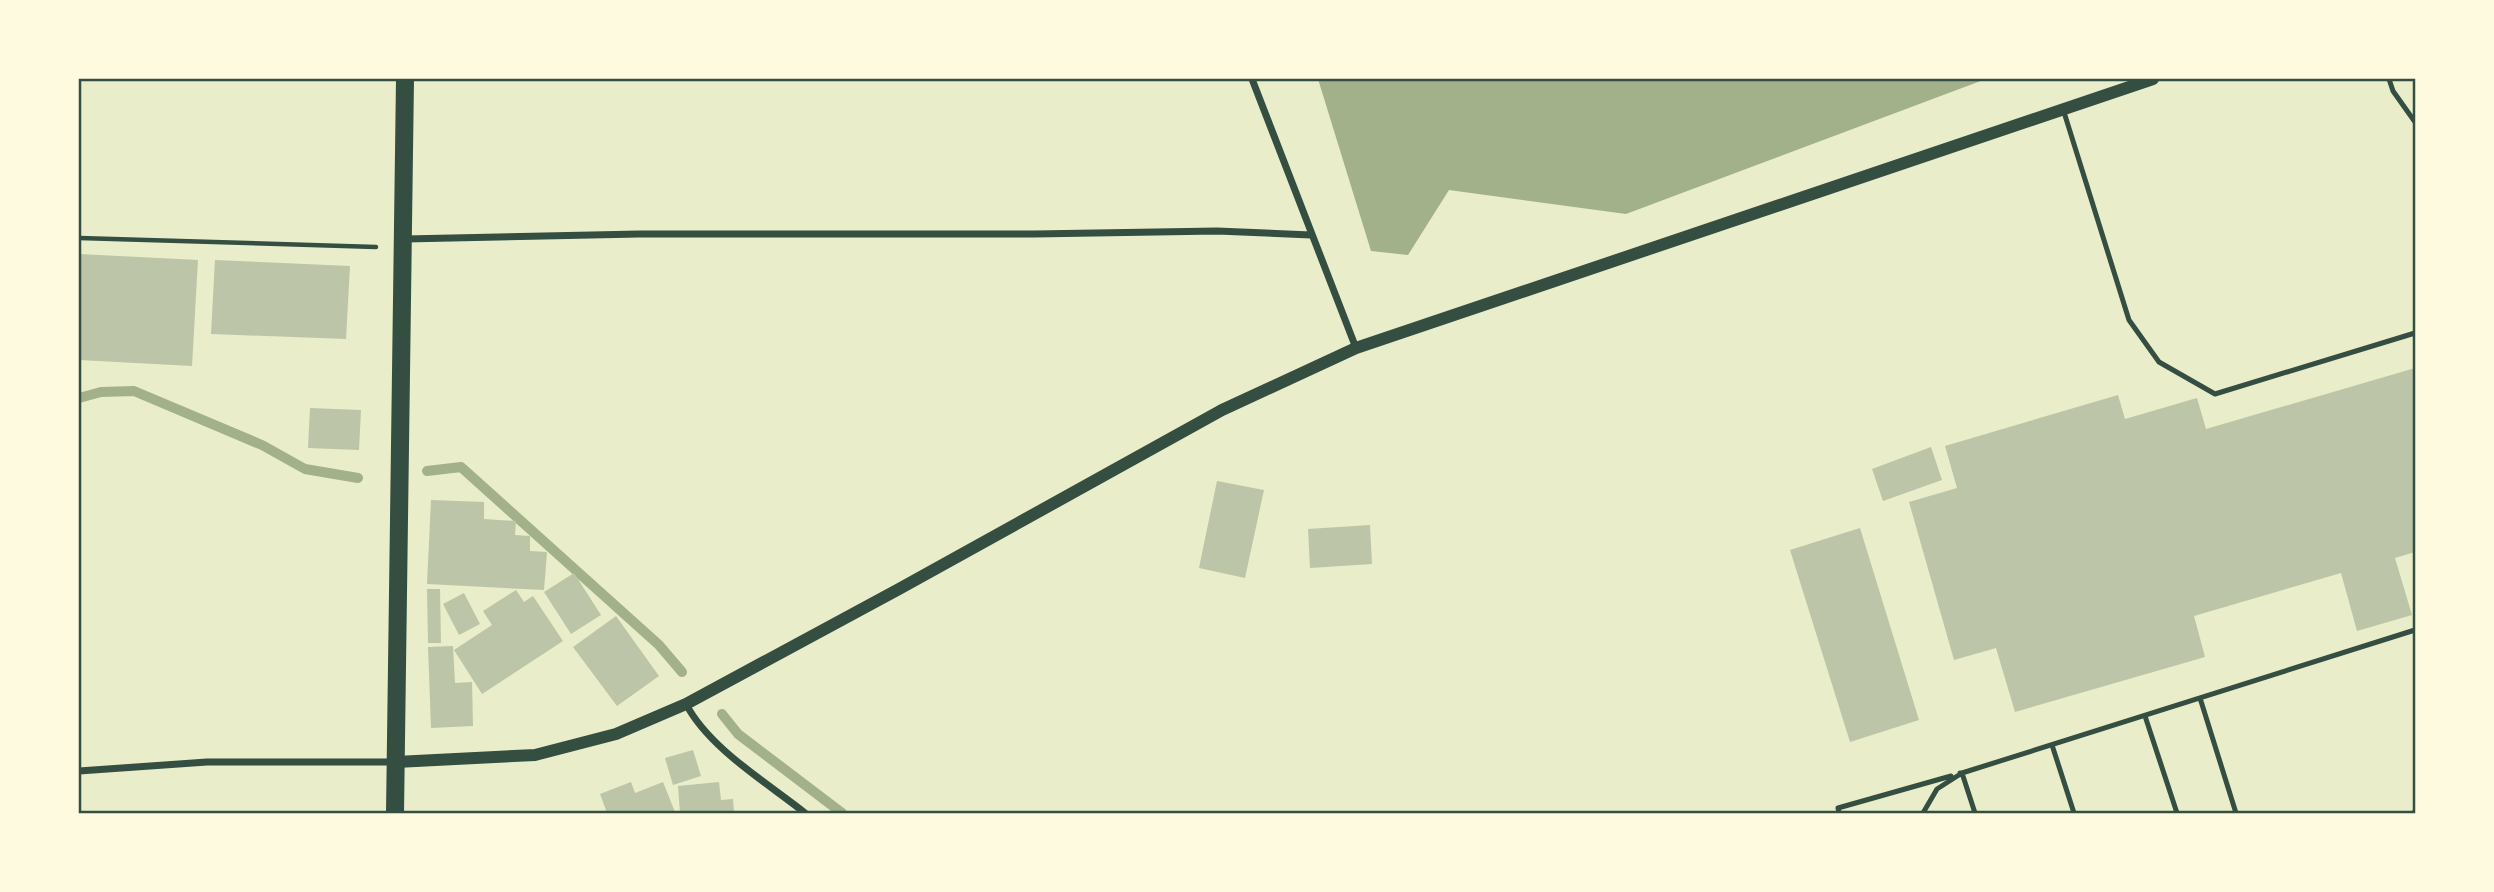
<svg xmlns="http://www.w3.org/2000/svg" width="2494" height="892" font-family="'Roboto Condensed',sans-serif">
  <rect width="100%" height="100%" fill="#e9edc9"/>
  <path fill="#a3b18a" d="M1318 79H1986L1626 214 1449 190 1408 255 1371 251Z"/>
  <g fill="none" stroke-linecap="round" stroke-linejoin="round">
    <path stroke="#a3b18a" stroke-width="10" d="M79 398 101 392 134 391 262 445 305 469 358 478
      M427 471 461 467 659 645 682 672
      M722 714 738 734 842 813"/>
  </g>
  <path fill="#bcc5a7" d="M79 254 198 260 192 366 79 360Z
    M215 260 350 266 346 339 211 334Z
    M2415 368V552L2395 558 2412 615 2357 631 2341 573 2194 616 2205 657 2015 712 1996 648 1954 660 1909 502 1957 488 1945 446 2118 395 2125 419 2197 398 2206 429Z
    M310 408 361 410 359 450 308 448Z
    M1931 447 1942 480 1883 501 1872 469Z
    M1217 481 1264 490 1245 578 1199 568Z
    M431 500 484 502V519L516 521 515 535 530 536V551L547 552 544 590 427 584Z
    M1370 525 1372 564 1310 568 1308 529Z
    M1860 528 1919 720 1850 742 1790 550Z
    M574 573 601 615 571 634 544 592Z
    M427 589H440L441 643H428Z
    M516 590 524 602 533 596 563 641 482 694 454 650 492 625 483 611Z
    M464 593 480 624 459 635 443 604Z
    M616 616 659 676 617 706 573 647Z
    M453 646 455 683 472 682 473 726 431 728 428 647Z
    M693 750 701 776 673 785 665 758Z
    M631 782 635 793 663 782 675 812 607 813 600 794Z
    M719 782 721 800 733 799 734 813H680L678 786Z"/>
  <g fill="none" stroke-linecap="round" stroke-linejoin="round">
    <path stroke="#344e41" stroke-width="4.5" d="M79 238 376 247"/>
    <path stroke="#344e41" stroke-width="5" d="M2389 79 2393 91 2415 122
      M2063 109 2129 320 2159 362 2215 394 2415 333
      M2200 698 2236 813
      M2145 716 2177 813
      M2052 745 2074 813
      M1960 773H1962L1975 813
      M1839 813 1838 808 1951 776
      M1923 813 1937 789 1962 773 2415 630
      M2413 813 2415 812"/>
    <path stroke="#344e41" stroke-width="7" d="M1252 79 1356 348
      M405 239 639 234H1034L1217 231 1311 235
      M686 704C709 748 766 782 805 813
      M79 771 207 762H395"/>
    <path stroke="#344e41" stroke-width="12" d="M396 762 535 755 616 734 686 704 899 589 1222 410 1356 348 2153 79"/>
    <path stroke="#344e41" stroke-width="18" d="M395 813 405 79"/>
  </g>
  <rect width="2494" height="892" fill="none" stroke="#fefae0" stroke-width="161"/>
  <rect x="80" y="80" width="2334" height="732" fill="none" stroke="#344e41" stroke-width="2.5"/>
</svg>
